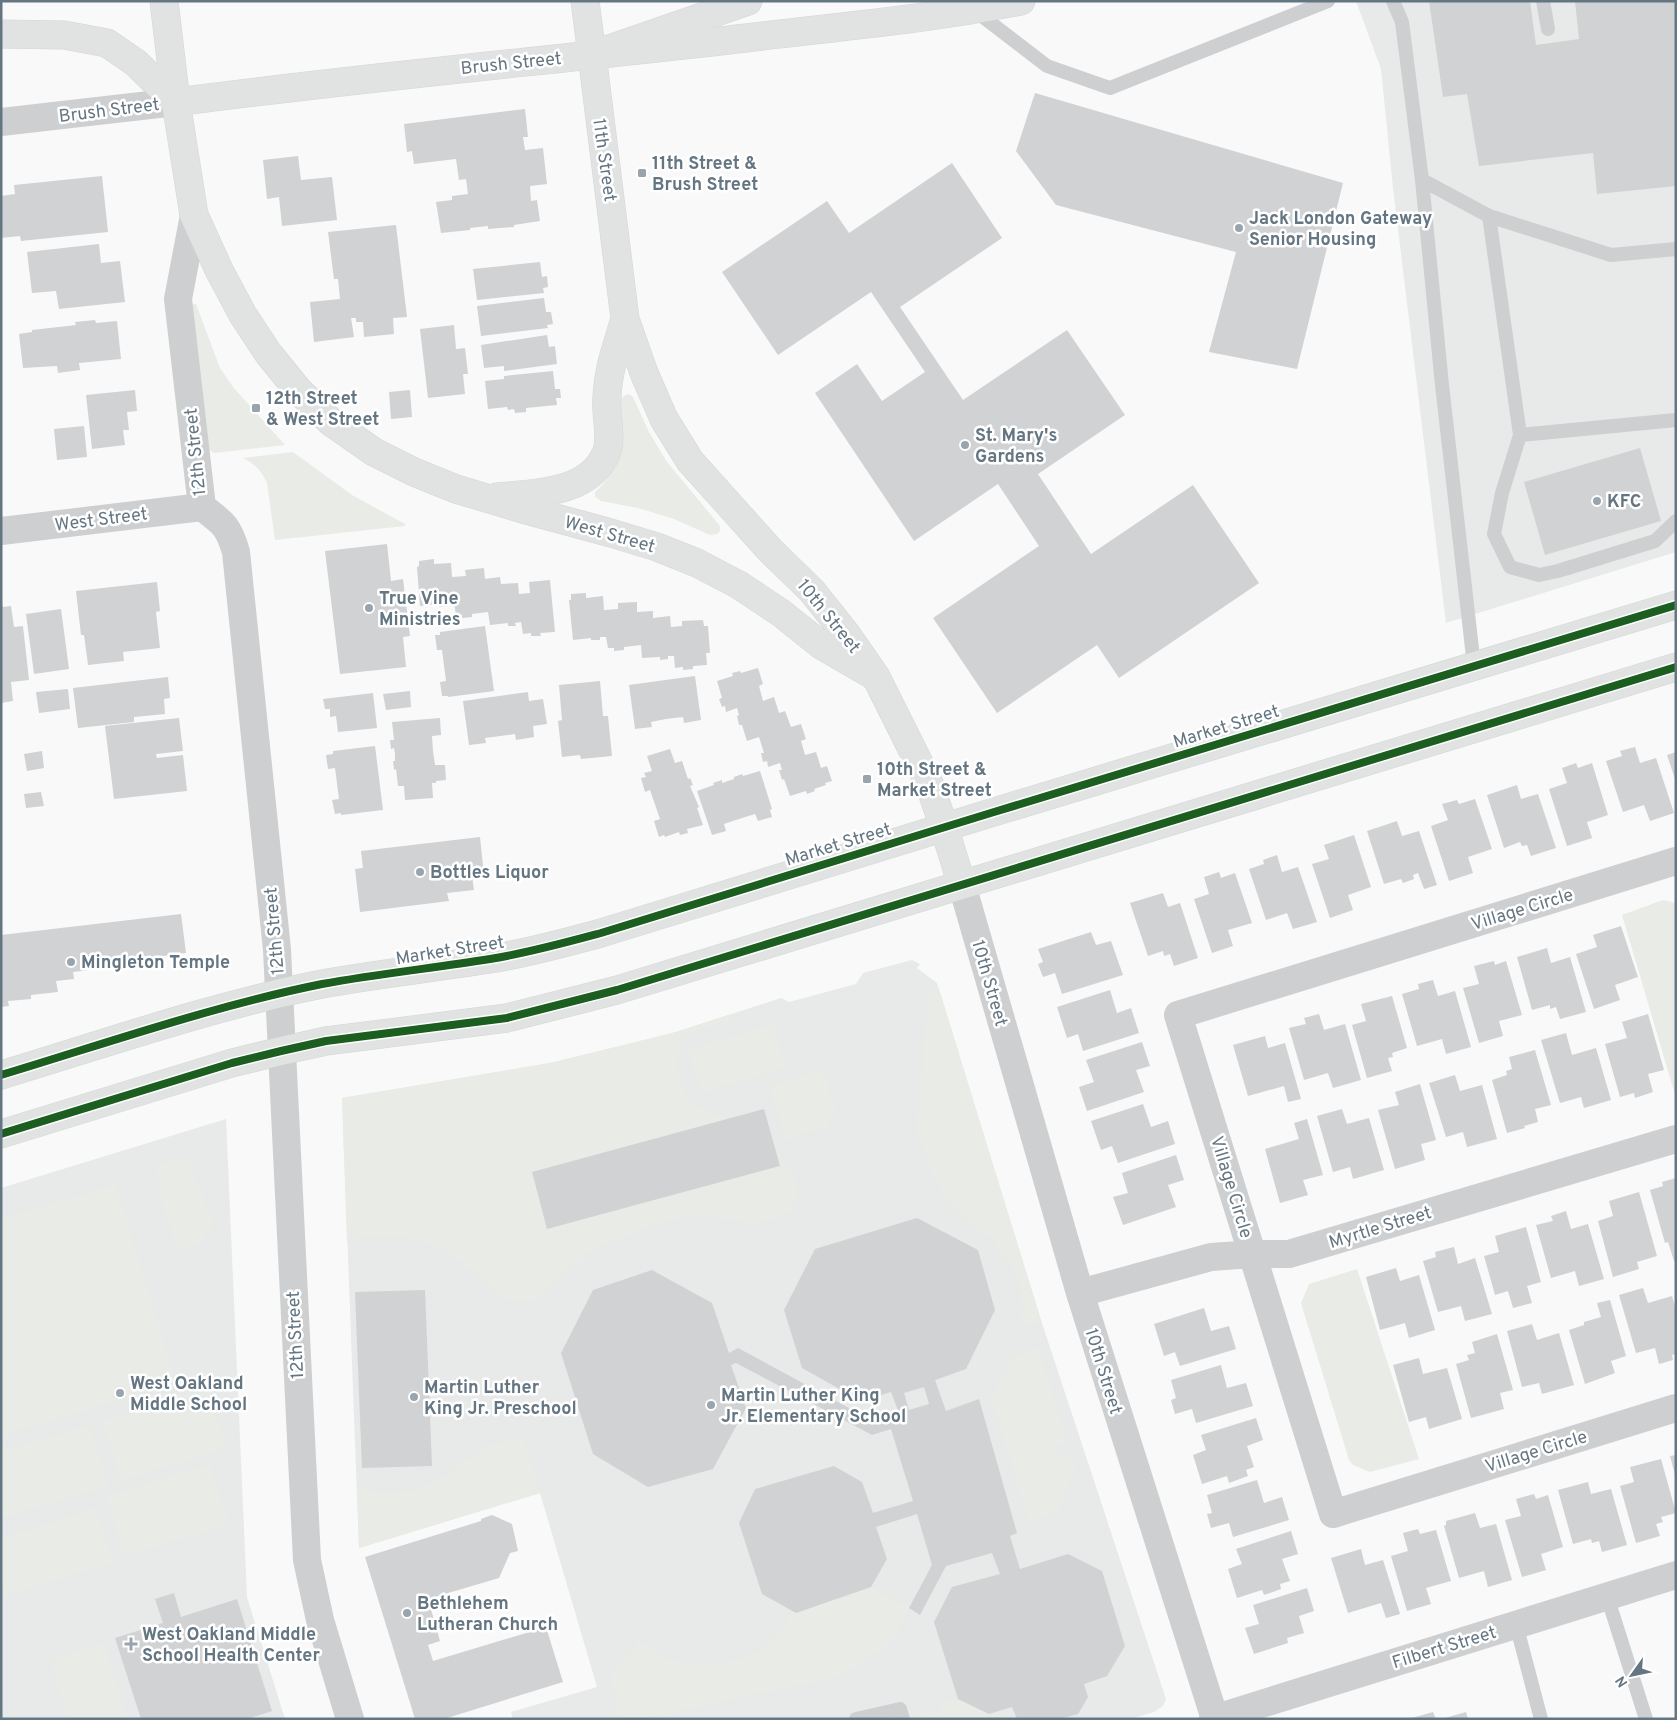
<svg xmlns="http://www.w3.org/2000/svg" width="1677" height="1720" font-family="Overpass,sans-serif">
  <rect width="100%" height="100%" fill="#f9f9f9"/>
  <path fill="#e8e9e9" d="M1356 1H1676V552L1446 623 1393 188 1381 69Z
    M912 960 920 964 917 968 937 983 1042 1323 1166 1699 1163 1706 1154 1712 1131 1719H513L511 1712 597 1687 540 1493 359 1548 342 1098 550 1063 613 1048 676 1032 781 998 789 1002 856 984 863 973Z
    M226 1119 247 1597 285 1719H1V1188Z"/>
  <path fill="#e8ebe6" d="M196 304 220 368 233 387 285 445 215 453 207 449 190 305Z
    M629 394 633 397 649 432 667 462 720 526V531L717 534 710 535 674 519 638 508 601 501 595 497V492C611 478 622 458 622 436 623 424 620 413 621 400L623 396Z
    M293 452 352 495 405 524V526L275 540 267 483C262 471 255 464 243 458Z
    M1663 900 1676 903V1098L1622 915Z
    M933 990 941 995 1041 1322 1027 1326 1020 1322 1022 1313 1021 1294 1012 1267 991 1238 971 1223 945 1196 932 1173 916 1130 928 999Z
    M731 1014 730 1020 683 1035C674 1062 675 1099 706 1111 717 1114 729 1116 739 1121 762 1135 779 1150 792 1174 794 1178 798 1183 798 1188 798 1195 794 1203 792 1210L780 1217 754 1225 730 1219 695 1216 670 1219 601 1246 586 1255 557 1280 545 1293 534 1301 515 1302 497 1297 466 1266 446 1251 422 1241 391 1236 367 1237 347 1242 342 1098 550 1063 676 1032Z
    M773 1024 786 1068 701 1093 688 1050Z
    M824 1070 836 1111 828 1127 785 1140 769 1086Z
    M180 1159 187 1162 191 1167 195 1179 200 1186 205 1207 212 1215 213 1225C204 1238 190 1259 175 1244L160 1197C164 1172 141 1168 180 1159Z
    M116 1184 176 1383 1 1436V1219Z
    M1357 1269 1419 1459 1370 1472 1353 1465 1349 1460 1301 1303 1309 1284Z
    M1039 1348 1067 1443C1060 1445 1055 1446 1055 1455L1061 1457 1071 1455 1075 1469 1058 1512 1029 1521 991 1398 1014 1356Z
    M208 1389 227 1448 121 1481 103 1420Z
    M90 1425 108 1486 2 1518 1 1452Z
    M514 1440H524L540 1493 359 1548 357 1487C369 1489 378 1493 391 1493 412 1493 435 1483 453 1471 462 1464 470 1456 481 1450 491 1445 502 1442 514 1440Z
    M211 1464 229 1525 124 1556 106 1496Z
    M96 1508 113 1563 6 1595 1 1580V1538Z
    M871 1587 909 1608 899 1629 875 1654 838 1677 641 1719H620L610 1676 639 1641 672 1661 711 1666 741 1660 756 1653 785 1626 789 1615 793 1611Z
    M104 1643 127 1719H68L50 1660Z
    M954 1698 989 1714 1000 1711 1003 1719H921V1716L928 1708 937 1713 943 1704Z"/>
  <path fill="#d0d2d3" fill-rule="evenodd" d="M1429 1H1530L1536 45 1579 39 1575 1H1676V186L1597 194 1593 153 1479 166 1467 94 1443 97Z
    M1035 93 1343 183 1297 369 1209 352 1236 252 1056 205 1016 151Z
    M525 109 528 137H523L525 150 543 148 547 184 530 186 531 201 537 200 540 221 514 225V227L488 229V226L470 228V230L441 233 436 202 452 200V196L468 194 466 179 459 180 456 159 414 164 412 151 407 152 404 124Z
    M298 156 301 180 332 177 337 220 282 226 279 197 267 199 263 160Z
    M952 163 1002 238 900 307 963 400 1067 330 1125 415 1038 474 1091 554 1193 485 1259 583 1119 678 1097 645 997 713 933 618 1039 546 998 484 914 541 815 393 857 364 882 401 925 372 871 292 778 355 722 272 827 201 849 233Z
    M102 176 108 232 21 241 20 236 1 238V196L15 194 14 185Z
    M396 225 407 317 393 318 394 334 364 337 363 322H356V318H351L354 337 314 342 310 302 340 299 338 279H334L328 232Z
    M99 244 101 263 120 261 125 302 59 309 56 291 32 293 27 252Z
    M540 262 542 277 547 276 548 287 543 288 544 293 477 300 473 269Z
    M544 298 546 312H551L553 324 547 325 548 328 481 336 477 306Z
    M95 320 96 323 117 321 121 359 79 363 80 370 58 373 57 366 23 368 19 334 32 332V330L76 325 75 322Z
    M454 325 456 349 465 348 468 374H463L465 394 428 398 420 329Z
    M547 335 549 347 555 346 557 364 504 371V366L484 368 481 345Z
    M553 371 555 389H560L561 398H556L557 405 526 408V412L515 413 514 409 508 410 507 407 488 409 485 381 504 379V376Z
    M135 390 137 411 127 412 129 430H123L125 445 92 449 86 395Z
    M410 390 412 417 391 419 389 392Z
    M84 426 87 457 57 460 54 429Z
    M1640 448 1661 521 1545 555 1524 482Z
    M387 544 391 581 403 579 410 636 403 637 406 667 340 674 325 551Z
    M434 559V564L451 563 452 577 466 576 465 570 484 568 485 579 500 577 501 584 518 583 519 594 530 593 529 582 550 580 555 632 540 633 541 636H531V633L523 634 521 622 515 623 516 626H508V623L490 625 488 612 472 614V617L462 618V615H456L454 603 448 604V606L439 607V604L420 606 417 567 419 566V561Z
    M157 582 160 611 156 612 160 648 123 652 124 661 88 665 84 635H81L76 591Z
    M586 593V598L603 596 604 610 618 609V603L637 602V612L653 611V618L670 616 671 627 682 626V621L703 620 704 626H708L710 653H706L707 665 693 666V669L683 670V667L675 668 674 656H668V659L660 660V657L642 658 641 645 624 647V650L614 651V648H608L606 637H600V640H591V638L573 640 569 600H571V594Z
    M1 602 3 607 11 606 14 627 23 626 29 680 11 682 13 701 1 703Z
    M61 609 69 669 34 674 26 614Z
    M485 626 494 691 448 697V696H442L440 682 446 681 442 650H437L435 635H440V632Z
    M758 668 763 684 759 686 763 701 774 697 779 713 785 711 791 727 801 724 806 739 801 741 805 755 816 752 821 768 827 766 832 781 825 783 826 785 814 789 815 791 807 794 806 791 790 796 784 779 782 780 779 770H782L780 763 768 767 767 761 763 762 761 753H764L759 737 747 741 742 725H739L737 716 739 715 737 708 726 712 725 706 722 707 719 699 722 698 717 681 733 676 732 673 740 671 741 673Z
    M695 676 701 720 684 723 683 717 666 719 651 722 652 727 635 729 629 685Z
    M168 677 170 698 164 699 165 714 134 717V722L78 728 73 688Z
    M600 681 603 716H608L612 756 581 759 580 755 562 757 558 721 562 720 559 685Z
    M68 689 70 709 39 713 36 692Z
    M410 691 411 707 386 710 383 694Z
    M528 692 529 701 543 699 547 724 533 726 534 737 516 740 515 734 485 738 486 743 469 745 463 701Z
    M373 693 377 728 338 732 336 716 330 717V709H325L323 699Z
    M179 718 183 751 156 754 157 758 183 755 187 791 114 799 105 726Z
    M440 718 441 735 432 736 433 751 435 765H445L446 780 436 781V783H432L433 798 405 800 404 786H398L396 769 394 770 393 761H395V754L394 748 391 749 390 740H394L392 722Z
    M375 746 383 810 341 815V813L335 814 332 800 339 799 335 768 328 769 326 755 333 754V751Z
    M1635 747 1640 763 1656 758 1674 813 1650 821 1644 805 1623 812 1606 761 1622 756 1620 751Z
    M670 749 675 763 682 761 688 779 690 778 693 785 690 786 699 807 697 808 703 825 687 829 688 833 680 835 679 832 665 837 664 835 659 837 654 821 660 819 650 790 645 792 641 778 646 777 644 773 652 771 647 756Z
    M42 751 44 768 27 771 24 754Z
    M1676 752V779H1675L1667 755Z
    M1576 763 1578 768 1592 763 1608 815 1587 822 1592 838 1567 846 1549 789 1567 783 1562 768Z
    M760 771 772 809 770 810 772 817 758 821 755 814 739 819 724 824 726 831 712 835 697 791 714 785 713 783 722 780V783L734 779V777L742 774 743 776Z
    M1517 785 1521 799 1538 794 1556 848 1531 856 1527 845 1522 846 1520 842 1504 848 1487 795Z
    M41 792 44 806 26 808 24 794Z
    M1475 799 1492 849 1468 857 1473 873 1449 881 1431 826 1448 820 1442 804 1457 800 1459 804Z
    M1397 821 1402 836 1419 831 1437 885 1424 889 1418 873 1413 875 1414 879 1403 883 1401 879 1384 884 1367 831Z
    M1354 835 1371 887 1348 895 1353 910 1330 918 1312 864 1329 859 1324 845Z
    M480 837 484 875 472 876 474 890 447 893 449 901 360 912 355 869 363 868 361 851Z
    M1277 855 1282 872 1298 867 1317 922 1293 929 1287 913 1266 920 1249 869 1264 864 1263 860Z
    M1219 872 1221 878 1235 873 1252 923 1228 930 1233 946 1212 953 1194 899 1209 894 1204 877Z
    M1163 893 1168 907 1180 903 1198 958 1174 966 1170 954 1164 956 1163 951 1148 956 1130 903Z
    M181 914 186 953 140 959V964L73 972 74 979 56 981 58 992 31 995V999L8 1001 9 1006 1 1007V935Z
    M1621 926 1638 977 1615 985 1620 1000 1594 1009 1576 954 1597 947 1593 935Z
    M1091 932 1096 945 1111 941 1123 975 1062 994 1055 973 1043 977 1038 964 1043 962 1038 949Z
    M1547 948 1551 963 1570 957 1586 1012 1560 1019 1556 1007 1550 1009V1005L1532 1010 1517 957Z
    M1494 961 1495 965 1506 961 1522 1015 1499 1021 1503 1036 1479 1043 1463 988 1479 984 1474 966Z
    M1433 980 1438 996 1455 991 1471 1047 1446 1054 1442 1039 1417 1046 1402 994 1419 989 1418 984Z
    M1110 990 1117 1013 1131 1008 1139 1033 1083 1051 1078 1034 1067 1038 1057 1007Z
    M1392 996 1407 1048 1392 1053 1393 1057 1388 1058 1392 1071 1367 1078 1352 1025 1366 1021 1361 1004Z
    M1319 1014 1324 1030 1345 1024 1361 1080 1333 1088 1328 1073 1304 1080 1289 1028 1306 1024 1304 1018Z
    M1648 1014 1664 1070 1648 1074 1653 1092 1635 1098 1634 1093 1620 1097 1605 1044 1627 1038 1622 1022Z
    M1566 1033 1572 1055 1596 1048 1611 1100 1584 1108 1581 1097 1560 1103 1541 1040Z
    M1265 1036 1268 1048 1285 1043 1301 1099 1288 1102 1284 1086 1248 1096 1233 1045Z
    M1142 1042 1150 1066 1136 1070 1144 1092 1087 1111 1079 1087 1094 1082 1086 1060Z
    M1535 1050 1551 1105 1535 1109 1538 1122 1524 1126 1525 1128 1507 1133 1492 1080 1507 1075 1506 1071 1512 1069 1509 1057Z
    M1455 1075 1460 1091 1482 1085 1497 1139 1467 1147 1463 1132 1446 1137 1429 1083Z
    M1420 1084 1436 1140 1421 1144 1425 1160 1395 1169 1378 1110 1399 1105 1395 1092Z
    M1143 1104 1151 1127 1168 1121 1175 1144 1118 1163 1112 1146 1101 1150 1091 1121Z
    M764 1109 780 1166 547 1229 532 1172Z
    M1342 1109 1347 1124 1369 1118 1384 1170 1353 1179 1350 1167 1333 1172 1317 1116Z
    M1307 1119 1323 1175 1303 1180 1308 1195 1280 1203 1265 1149 1299 1139 1294 1123Z
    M1176 1155 1184 1180 1168 1185 1176 1207 1123 1225 1113 1197 1128 1193 1122 1173Z
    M1676 1178V1261H1674L1668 1242 1665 1243 1650 1190 1663 1186 1662 1182Z
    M1639 1192 1657 1256 1637 1262 1639 1269 1613 1277 1598 1221 1613 1216 1609 1201Z
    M1566 1211 1571 1229 1588 1224 1604 1279 1579 1286 1575 1271 1551 1278 1536 1225 1553 1221 1551 1216Z
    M917 1218 978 1250 995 1310 966 1369 935 1380 946 1411 979 1399 1017 1533 1010 1536 1020 1569 1068 1554 1102 1571 1125 1646 1107 1676 1084 1684 1088 1697 1078 1714 1060 1719H1017L1012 1707 989 1714 958 1699 934 1622 952 1587 1000 1574 992 1553 946 1566 920 1615 909 1608 932 1565 917 1514 876 1527 887 1559 871 1587 796 1613 762 1594 739 1523 755 1489 834 1466 862 1482 873 1513 913 1501 891 1429 872 1435 736 1363 731 1365 746 1408 713 1469 648 1487 593 1454 561 1353 593 1290 652 1270 712 1303 729 1353 738 1348 873 1421 899 1413 891 1392 861 1401 802 1368 784 1310 815 1249ZM924 1387 929 1404 909 1410 904 1393Z
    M1526 1227 1541 1282 1527 1286 1532 1303 1513 1308 1508 1291 1495 1295 1484 1256 1499 1252 1495 1236Z
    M1454 1247 1458 1264 1475 1258 1492 1314 1465 1321 1461 1306 1438 1312 1423 1261 1436 1257 1435 1252Z
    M1396 1268 1400 1281 1419 1275 1435 1330 1409 1338 1405 1323 1380 1330 1366 1277Z
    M1643 1288 1648 1303 1672 1296 1676 1310V1354L1672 1355 1673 1360 1659 1364 1655 1348 1636 1353 1619 1295Z
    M425 1290 432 1466 362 1468 355 1292Z
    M1610 1300 1626 1356 1611 1361 1615 1373 1585 1384 1569 1330 1584 1325V1322L1601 1317 1597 1303Z
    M1204 1308 1211 1331 1229 1326 1236 1349 1180 1366 1175 1352 1164 1356 1154 1324Z
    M1532 1324 1537 1340 1559 1333 1574 1385 1542 1394 1539 1383 1522 1387 1507 1331Z
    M1497 1334 1513 1390 1500 1393 1504 1409 1471 1418 1456 1364 1469 1360 1467 1355 1475 1353 1472 1342Z
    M1419 1358 1423 1374 1447 1368 1462 1419 1429 1429 1426 1417 1409 1422 1393 1365Z
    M1221 1365 1227 1388 1246 1383 1253 1406 1196 1423 1192 1409 1175 1414 1171 1400 1176 1398 1171 1380Z
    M1256 1418 1263 1440 1247 1446 1254 1467 1246 1470 1248 1476 1229 1483 1227 1476 1202 1484 1193 1455 1206 1450 1201 1435Z
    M1676 1455V1475H1675L1670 1456Z
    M1661 1459 1676 1513 1661 1517 1663 1522 1656 1524 1660 1536 1636 1543 1620 1486 1634 1482 1630 1467Z
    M1257 1480 1264 1503 1282 1497 1289 1520 1233 1537 1229 1523 1211 1528 1207 1514 1212 1513 1207 1495Z
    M1588 1482 1591 1494 1611 1489 1627 1545 1602 1552 1599 1541 1592 1543 1591 1539 1573 1544 1558 1490Z
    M1534 1494 1536 1499 1548 1495 1563 1547 1541 1554 1546 1570 1522 1577 1505 1520 1521 1516 1516 1499Z
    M1475 1513 1480 1528 1496 1524 1512 1580 1488 1587 1484 1571 1459 1578 1444 1526 1446 1525V1521Z
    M492 1515 512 1524 518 1551 510 1553 499 1578 428 1599 440 1641 428 1645 433 1661 546 1627 563 1682 444 1719H415L365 1557 481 1521V1519Z
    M1418 1529 1420 1534 1436 1530 1451 1581 1426 1588 1431 1604 1407 1611 1391 1556 1408 1551 1403 1533Z
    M1291 1531 1298 1554 1282 1559 1290 1581 1280 1584 1281 1589 1264 1595 1262 1590 1237 1598 1228 1569 1242 1564 1236 1549Z
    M1361 1549 1365 1565 1383 1560 1400 1614 1386 1618 1381 1603 1348 1613 1331 1558Z
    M1307 1588 1314 1611 1299 1616 1304 1633 1287 1638 1288 1643 1254 1654 1245 1628 1259 1624 1253 1605Z
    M174 1593 181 1617 237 1599 272 1711 247 1719H141L115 1638 163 1623 155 1599Z
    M1433 1712 1436 1719H1412V1718Z
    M1466 1712 1468 1719H1445V1718Z"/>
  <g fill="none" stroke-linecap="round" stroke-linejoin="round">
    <g stroke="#d5d6d7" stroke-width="29">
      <path id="secondary" d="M592 55 625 319 644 373 664 419 690 461 769 549 812 591 847 635 876 677 929 783 944 827 962 885
        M176 102 194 215 219 270 243 315 268 353 298 390 331 422 374 452 414 472 456 489 526 510 611 533 657 547 697 563 739 585 781 613 821 645 876 677
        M497 497C535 493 591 494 607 451 612 436 605 413 607 397 608 370 617 345 625 319
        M1 1075C107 1043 213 1006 322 984 377 974 434 968 490 959 528 953 564 943 601 933L994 812 1676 605
        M1 1134 232 1063 281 1051 326 1041 507 1018 617 990 1676 667"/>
    </g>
    <g stroke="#d5d6d7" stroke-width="29">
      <path id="primary" d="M164 1 176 102C366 77 556 60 746 38 837 27 930 19 1021 1
        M585 1 592 55"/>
    </g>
    <g stroke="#d5d6d6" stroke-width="29">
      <path id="motorway" d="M1 34 64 35 107 43 136 63 176 102
        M592 55 748 1"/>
    </g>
    <path stroke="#cecfd0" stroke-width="14" d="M1393 1 1402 22 1422 180 1442 385 1474 666
      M1543 1 1548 29
      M974 10 1047 66 1110 88 1328 1
      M1422 180 1489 216 1611 255 1676 249
      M1489 216 1520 435 1676 420
      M1520 435 1502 493 1494 534 1510 567 1539 575 1558 571 1655 541 1676 521
      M1607 1596 1646 1719
      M1516 1624 1541 1719
      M856 1719 900 1709 903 1719"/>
    <path stroke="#cecfd0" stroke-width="28" d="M194 215 178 299 202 507C223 523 228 525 236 552L277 950 307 1560 320 1620 350 1719
      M1 531 202 507
      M1676 861 1178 1015 1333 1514 1676 1408
      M962 885 1080 1293 1215 1719
      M1080 1293 1211 1257 1253 1254H1289L1676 1139
      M1213 1719 1676 1575"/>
    <path stroke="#cecfd0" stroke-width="28" d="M1 122 176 102"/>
    <use href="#secondary" stroke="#e1e2e2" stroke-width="28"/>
    <use href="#primary" stroke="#e1e2e2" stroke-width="28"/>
    <use href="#motorway" stroke="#e1e2e2" stroke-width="28"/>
    <g stroke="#fff" stroke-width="11">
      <path id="cycleway" d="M1 1075C107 1043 213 1006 322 984 377 974 434 968 490 959 528 953 564 943 601 933L994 812 1676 605
        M1 1134 232 1063 281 1051 326 1041 507 1018 617 990 1676 667"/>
    </g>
    <use href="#cycleway" stroke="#1b5e20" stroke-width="8"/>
  </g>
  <g fill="#99a4ac" stroke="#fff" stroke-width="2">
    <rect x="637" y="168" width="10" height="10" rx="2.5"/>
    <circle cx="1239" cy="228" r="5"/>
    <rect x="251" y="403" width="10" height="10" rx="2.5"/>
    <circle cx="965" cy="445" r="5"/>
    <circle cx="1597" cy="501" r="5"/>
    <circle cx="369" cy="608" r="5"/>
    <rect x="862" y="774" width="10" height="10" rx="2.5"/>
    <circle cx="420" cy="872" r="5"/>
    <circle cx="71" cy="962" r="5"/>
    <circle cx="120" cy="1393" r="5"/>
    <circle cx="414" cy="1397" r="5"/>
    <circle cx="711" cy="1405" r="5"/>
    <circle cx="407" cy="1613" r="5"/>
    <path d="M128.5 1636.5h5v5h5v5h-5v5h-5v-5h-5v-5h5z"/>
  </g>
  <g text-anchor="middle" stroke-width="5" stroke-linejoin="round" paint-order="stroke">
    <g font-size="18" fill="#657683" stroke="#fff">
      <text transform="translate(511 63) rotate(-6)" y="6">Brush Street</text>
      <text transform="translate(109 110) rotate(-7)" y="6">Brush Street</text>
      <text transform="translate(605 160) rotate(82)" y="6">11th Street</text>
      <text transform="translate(195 452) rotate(-96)" y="6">12th Street</text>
      <text transform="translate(101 519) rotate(-7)" y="6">West Street</text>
      <text transform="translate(610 534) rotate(16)" y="6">West Street</text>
      <text transform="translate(829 616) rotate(51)" y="6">10th Street</text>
      <text transform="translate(1226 726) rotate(-17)" y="6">Market Street</text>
      <text transform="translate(838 844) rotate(-17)" y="6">Market Street</text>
      <text transform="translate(1522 909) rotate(-17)" y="6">Village Circle</text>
      <text transform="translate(274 931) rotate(-95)" y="6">12th Street</text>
      <text transform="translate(450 950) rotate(-9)" y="6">Market Street</text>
      <text transform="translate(990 983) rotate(74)" y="6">10th Street</text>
      <text transform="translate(1232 1187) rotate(73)" y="6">Village Circle</text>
      <text transform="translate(1380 1227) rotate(-17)" y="6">Myrtle Street</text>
      <text transform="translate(295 1335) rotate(-93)" y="6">12th Street</text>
      <text transform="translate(1104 1371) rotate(73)" y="6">10th Street</text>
      <text transform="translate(1536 1451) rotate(-17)" y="6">Village Circle</text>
      <text transform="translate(1444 1647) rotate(-17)" y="6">Filbert Street</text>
    </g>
    <g font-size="18" font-weight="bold" fill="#657683" stroke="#fff" text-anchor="start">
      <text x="652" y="169">11th Street &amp;<tspan x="652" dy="21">Brush Street</tspan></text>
      <text x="1249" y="224">Jack London Gateway<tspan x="1249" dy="21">Senior Housing</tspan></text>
      <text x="266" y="404">12th Street<tspan x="266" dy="21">&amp; West Street</tspan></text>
      <text x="975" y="441">St. Mary's<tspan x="975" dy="21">Gardens</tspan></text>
      <text x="1607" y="507">KFC</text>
      <text x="379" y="604">True Vine<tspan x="379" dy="21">Ministries</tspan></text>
      <text x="877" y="775">10th Street &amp;<tspan x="877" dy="21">Market Street</tspan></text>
      <text x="430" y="878">Bottles Liquor</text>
      <text x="81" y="968">Mingleton Temple</text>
      <text x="130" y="1389">West Oakland<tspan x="130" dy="21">Middle School</tspan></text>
      <text x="424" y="1393">Martin Luther<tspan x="424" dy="21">King Jr. Preschool</tspan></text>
      <text x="721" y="1401">Martin Luther King<tspan x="721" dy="21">Jr. Elementary School</tspan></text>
      <text x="417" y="1609">Bethlehem<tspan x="417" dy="21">Lutheran Church</tspan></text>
      <text x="142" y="1640">West Oakland Middle<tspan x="142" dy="21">School Health Center</tspan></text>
    </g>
  </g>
  <rect width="1677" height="1720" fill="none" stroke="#657683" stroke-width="5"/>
  <g transform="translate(1632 1675) rotate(237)" stroke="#ffffff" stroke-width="4" paint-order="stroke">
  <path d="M0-4L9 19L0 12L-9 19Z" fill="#657683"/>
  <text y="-8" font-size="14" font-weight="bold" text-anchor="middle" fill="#657683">N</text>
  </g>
</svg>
